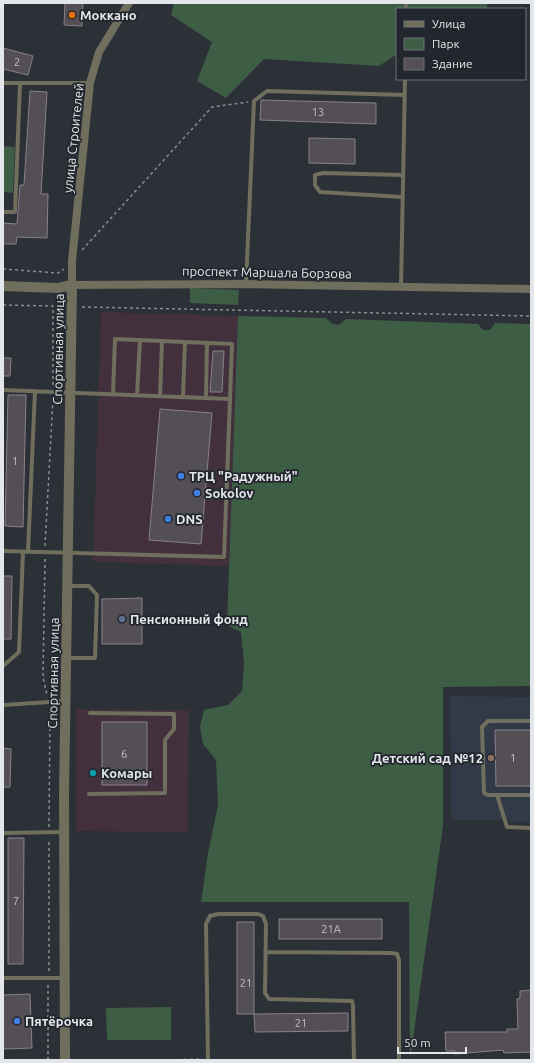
<svg xmlns="http://www.w3.org/2000/svg" width="534" height="1063" font-family="Ubuntu,sans-serif">
  <rect width="100%" height="100%" fill="#2c3037"/>
  <path fill="#42313c" d="M101 312 238 316 229 566 93 562Z
    M76 709 189 710 188 832 76 831Z"/>
  <path fill="#333a47" d="M450 696 531 697V822H509L508 820H451Z"/>
  <path fill="#3e5d45" d="M174 3H487V9H397V54L379 66 264 59 226 98 197 81 212 42 171 15Z
    M3 146 15 147 13 193 3 192Z
    M190 288 239 290 238 305 190 303Z
    M238 316 326 318 331 323 339 325 346 319 478 324 483 330H490L495 323 531 324V686L443 687V826L410 1060 409 902H201L208 853 218 805 216 760 203 744 200 727 204 710 228 705 242 691 244 663 241 632 227 625Z
    M171 1007V1040H107L106 1008Z"/>
  <path fill="#544e55" stroke="#88818a" d="M65 3H83L82 26 64 25Z
    M3 48 33 56 28 75 3 69Z
    M30 91 47 92 41 194H48L47 238 17 237 16 244H3V223L17 224 20 185H24Z
    M261 100 376 103V124L260 120Z
    M309 138 355 139V164L309 163Z
    M213 351H224L222 392H210Z
    M3 358H11L10 376H3Z
    M8 395H26L23 527 5 526Z
    M160 409 212 413 201 544 149 540Z
    M3 576H12L11 639H3Z
    M142 598V644H102V599Z
    M102 722H147V785H102Z
    M495 730H531V786H496Z
    M3 748 11 749 10 787H3Z
    M8 838H24L23 964H8Z
    M279 919H382V939H279Z
    M237 922H254V1014H237Z
    M531 990V1052L504 1053 503 1050 455 1054V1051H446L445 1032H507V1029H518L517 999 520 998V991Z
    M30 994 32 1048 3 1049V995Z
    M348 1013V1031L255 1032 254 1014Z"/>
  <g fill="none" stroke-linecap="round" stroke-linejoin="round">
    <path stroke="#8b8e94" stroke-width="1.5" stroke-dasharray="3 3" stroke-linecap="butt" d="M82 250 212 107 248 102
      M3 269 58 273 64 269
      M3 305 53 306V386
      M82 307 531 316
      M45 546 53 398
      M45 559 43 677 47 695
      M49 827 50 709
      M49 971V839
      M48 1060V985
      M166 1060 202 1059"/>
    <path stroke="#706e5c" stroke-width="4" d="M406 3V9
      M3 83H90
      M402 197 320 192 315 185V175L323 173 403 175
      M3 212H15L20 84
      M246 284 254 101 267 91 404 95
      M401 287 405 79
      M3 390 230 399 224 557 3 551
      M113 394 115 339 232 344 230 399
      M137 395 140 340
      M160 396 162 341
      M183 397 185 342
      M206 398 207 343
      M28 552 35 391
      M67 658H95L97 595 89 586H67
      M3 666 19 652 23 552
      M3 705 65 701
      M531 721H488L482 727 484 793 488 795H531
      M89 794 165 793V740L174 729V714L90 713
      M497 795 507 827 531 828
      M3 833 64 832
      M265 952 391 953 397 954 399 960V1060
      M3 978H64
      M208 1060 206 924 210 916 218 914H258L263 916 266 924 265 993 269 999 352 1001 353 1005 354 1060"/>
    <path stroke="#706e5c" stroke-width="8" d="M129 3 99 52 90 83 72 261V285L246 284 531 289"/>
    <path stroke="#706e5c" stroke-width="10" d="M3 286 58 288 72 285 64 794 65 1060"/>
  </g>
  <circle fill="#e8710a" stroke="#22262d" stroke-width="1.5" cx="72" cy="15" r="4"/>
  <g fill="#3f7fe0" stroke="#22262d" stroke-width="1.5">
    <circle cx="181" cy="476" r="4"/>
    <circle cx="197" cy="493" r="4"/>
    <circle cx="168" cy="519" r="4"/>
    <circle cx="17" cy="1021" r="4"/>
  </g>
  <circle fill="#5c6f8a" stroke="#22262d" stroke-width="1.5" cx="122" cy="619" r="4"/>
  <circle fill="#8d6e63" stroke="#22262d" stroke-width="1.5" cx="491" cy="758" r="4"/>
  <circle fill="#0f9aa8" stroke="#22262d" stroke-width="1.5" cx="93" cy="773" r="4"/>
  <g text-anchor="middle" stroke-width="3.5" stroke-linejoin="round" paint-order="stroke">
    <g font-size="11" fill="#bfc0c6">
      <text x="17" y="66">2</text>
      <text x="318" y="116">13</text>
      <text x="15" y="465">1</text>
      <text x="124" y="758">6</text>
      <text x="513" y="762">1</text>
      <text x="16" y="905">7</text>
      <text x="331" y="933">21А</text>
      <text x="246" y="987">21</text>
      <text x="301" y="1027">21</text>
    </g>
    <g font-size="13" font-weight="bold" fill="#e3e6eb" stroke="#22262d" text-anchor="start">
      <text x="80" y="20">Моккано</text>
      <text x="189" y="481">ТРЦ "Радужный"</text>
      <text x="205" y="498">Sokolov</text>
      <text x="176" y="524">DNS</text>
      <text x="130" y="624">Пенсионный фонд</text>
      <text x="483" y="763" text-anchor="end">Детский сад №12</text>
      <text x="101" y="778">Комары</text>
      <text x="25" y="1026">Пятёрочка</text>
    </g>
    <g font-size="13" fill="#e3e6eb" stroke="#22262d">
      <text transform="translate(73 138) rotate(-84)" y="5">улица Строителей</text>
      <text transform="translate(267 272) rotate(1)" y="5">проспект Маршала Борзова</text>
      <text transform="translate(58 349) rotate(-89)" y="5">Спортивная улица</text>
      <text transform="translate(53 673) rotate(-89)" y="5">Спортивная улица</text>
    </g>
  </g>
  <rect width="534" height="1063" fill="none" stroke="#e3e6eb" stroke-width="8"/>
  <rect x="396" y="8" width="130" height="72" fill="#22262d" stroke="#6f7379"/>
  <rect x="404" y="21" width="20" height="6" fill="#706e5c" stroke="#6f7379"/>
  <text x="432" y="28" font-size="12" fill="#e3e6eb">Улица</text>
  <rect x="404" y="38" width="20" height="12" fill="#3e5d45" stroke="#6f7379"/>
  <text x="432" y="48" font-size="12" fill="#e3e6eb">Парк</text>
  <rect x="404" y="58" width="20" height="12" fill="#544e55" stroke="#6f7379"/>
  <text x="432" y="68" font-size="12" fill="#e3e6eb">Здание</text>
  <path d="M398 1047v6h68v-6" fill="none" stroke="#e3e6eb" stroke-width="2"/>
  <text x="404" y="1047" font-size="12" fill="#e3e6eb" stroke="#22262d" stroke-width="3" paint-order="stroke">50 m</text>
</svg>
